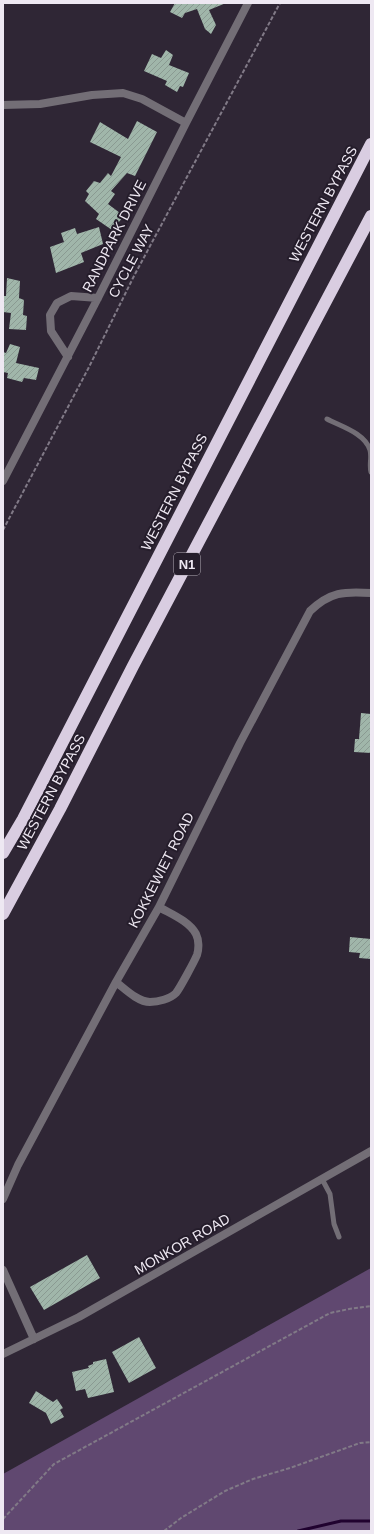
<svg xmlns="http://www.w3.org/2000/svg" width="374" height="1534" font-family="Helvetica,sans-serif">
  <defs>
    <pattern id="building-hatch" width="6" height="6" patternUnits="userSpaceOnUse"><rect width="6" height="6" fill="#a0b6aa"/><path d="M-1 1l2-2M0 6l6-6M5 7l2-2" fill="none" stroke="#8a9a92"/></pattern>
  </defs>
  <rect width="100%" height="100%" fill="#2f2635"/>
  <path fill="#604870" d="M371 1268V1531H3V1474Z"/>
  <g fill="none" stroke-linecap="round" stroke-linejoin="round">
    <path stroke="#20022f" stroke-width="3" d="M298 1531 341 1521H371"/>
  </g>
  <path fill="url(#building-hatch)" d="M175 3H226L209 10 216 25 211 34 205 29 197 9 185 13 182 18 170 12Z
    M166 50 173 55 169 65 189 73 183 87 180 86 177 92 165 85 167 81 144 71 152 54 161 58Z
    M137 121 157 132 135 176 127 173 111 191 115 194 108 204 124 216 112 230 96 219 99 214 85 201 89 194 86 191 94 181 100 183 108 173 111 176 121 157 90 142 100 122 128 139Z
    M99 227 103 244 81 253 84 262 56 273 50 247 64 242 61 233 75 228 77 234Z
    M7 278 20 281 19 298 24 300 23 315 27 316 26 330 9 329 11 313 3 312V296H6Z
    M10 344 20 347 16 363 39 368 36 380 24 378 22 382 7 378 8 373 3 372V352L6 353Z
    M361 713 371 714V753L354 752 355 739H359Z
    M350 937 371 939V959L359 958 360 953 349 952Z
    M87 1255 100 1278 44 1310 30 1287Z
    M139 1337 156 1368 129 1383 112 1352Z
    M106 1359 114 1392 88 1398 85 1389 76 1391 72 1372 89 1368 88 1366 93 1364V1362Z
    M36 1391 53 1402 57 1399 63 1408 60 1410 64 1417 51 1424 46 1413 29 1403Z"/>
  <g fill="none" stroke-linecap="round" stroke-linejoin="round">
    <path stroke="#817a87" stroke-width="2" stroke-dasharray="4 2" stroke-linecap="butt" d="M3 530 88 369 134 276 280 3
      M3 1519 54 1464 330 1313 349 1309 371 1306
      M164 1531 181 1518 225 1491 253 1479 290 1468 360 1443 371 1442"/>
    <path stroke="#736e76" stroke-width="5" d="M327 419C340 426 365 433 370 450 372 457 369 465 371 472
      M322 1179 330 1194 334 1224 339 1237"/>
    <path stroke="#736e76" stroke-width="8" d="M3 105 40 104 92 95 123 93 142 99 186 123
      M68 357 51 331 50 315 57 303 71 296 98 298
      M3 481 98 298 186 123 248 3
      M116 982C125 989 138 1002 150 1002 158 1002 170 999 176 993 180 988 194 962 197 955 199 949 199 940 196 934 189 921 171 914 159 907
      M3 1199 18 1165 116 982 159 907 240 743 310 611C330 592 344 591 371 593
      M3 1270 34 1339
      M3 1354 79 1317 371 1151"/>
    <path stroke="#d9cde1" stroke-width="12" d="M3 853 23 819 371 144
      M3 914 60 809 133 666 371 216"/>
  </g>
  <g text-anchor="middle" stroke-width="4" stroke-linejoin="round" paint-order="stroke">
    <rect fill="#251d2b" stroke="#b2abb6" stroke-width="1" x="174" y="553" width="26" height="22" rx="3"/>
    <g font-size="13" font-weight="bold" fill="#eee8f2">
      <text x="187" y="569">N1</text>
    </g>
    <g font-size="14" fill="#eee8f2" stroke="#251d2b">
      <text transform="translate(323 204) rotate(-62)" y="5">WESTERN BYPASS</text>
      <text transform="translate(114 236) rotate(-63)" y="5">RANDPARK DRIVE</text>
      <text transform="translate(131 261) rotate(-62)" y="5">CYCLE WAY</text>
      <text transform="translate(174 492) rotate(-63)" y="5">WESTERN BYPASS</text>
      <text transform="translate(51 792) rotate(-62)" y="5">WESTERN BYPASS</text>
      <text transform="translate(161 870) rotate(-63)" y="5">KOKKEWIET ROAD</text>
      <text transform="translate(182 1244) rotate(-30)" y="5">MONKOR ROAD</text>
    </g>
  </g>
  <rect width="374" height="1534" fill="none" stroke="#eee8f2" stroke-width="8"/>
</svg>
